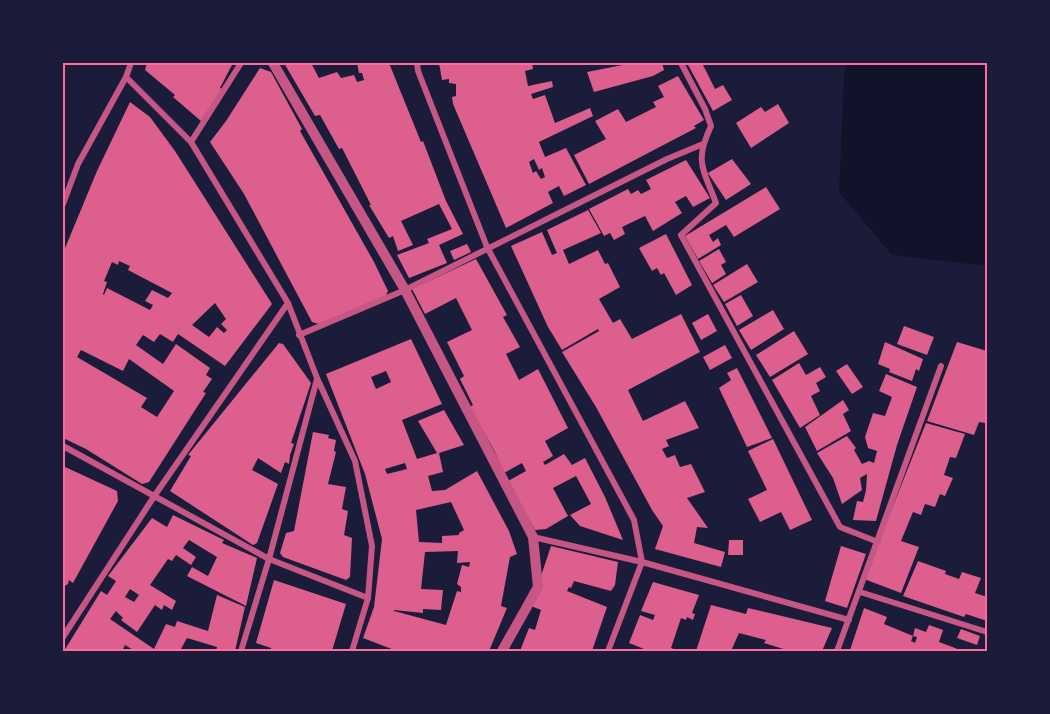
<svg xmlns="http://www.w3.org/2000/svg" width="1050" height="714" font-family="'Open Sans',sans-serif">
  <rect width="100%" height="100%" fill="#1b1b3a"/>
  <path fill="#12122b" d="M847 63H987V266L892 255 839 192 844 78Z"/>
  <path fill="#dd5f8e" fill-rule="evenodd" d="M147 63H233L220 88 222 89 201 121 173 97 175 95 145 70Z
    M284 63H311L319 78 337 72 341 78 354 75 357 82 364 80 362 73H359L357 63H389L421 142 423 141 446 201 463 234 439 245 447 263 409 278 397 255 429 243 427 239 452 229 439 204 401 221 413 245 398 251 393 236 389 238 369 205H371L342 148 339 149 320 115 315 116Z
    M439 63H532L533 69 525 71 528 86 552 81 553 87 531 94 533 99 545 95 555 123 590 108 593 116 539 142 545 157 566 148 586 185 564 196 559 186 548 192 553 203 506 228 453 104 452 97 456 96V84L449 83V79L442 80ZM534 159 539 170 542 168 545 177 541 179 536 171 533 173 529 162Z
    M633 63H662L664 70 653 76 594 92 587 72Z
    M687 63H702L715 89 723 85 732 100 713 111Z
    M260 68 271 72 302 129 300 131 374 262 388 291 385 297 322 325 312 322 244 194 210 142 226 121Z
    M678 76 704 120 694 126 696 128 589 184 574 155 606 139 595 121 618 109 626 122 656 107 653 102 664 97 658 86Z
    M130 102 150 117 175 151 272 304 225 366 178 334 173 342 160 334 154 342 143 335 136 345 163 364 176 344 210 368 206 375 212 379 203 392 206 393 149 482 142 484 86 449 63 438V253L97 171ZM119 261 130 266 128 270 172 293 168 298 152 290 145 301 153 305 150 310 107 288 104 295 103 294 107 282 104 281 112 262 118 265ZM215 303 226 319 221 324 227 330 224 333 217 327 209 337 192 325ZM81 350 123 371 129 359 174 391 157 417 141 407 147 398 77 357Z
    M778 104 789 123 751 148 736 123 761 107 765 112Z
    M732 159 751 184 726 200 708 173Z
    M686 160 710 198 693 207 686 196 675 202 682 213 653 231 645 216 622 227 625 234 614 240 610 233 604 236 589 209 628 189 631 194 638 190 641 194 651 189 646 180Z
    M766 187 780 209 734 237 726 225 709 235 713 242 718 238 721 245 698 259 685 236Z
    M588 210 601 233 563 250 569 264 598 250 605 264 608 263 620 287 599 299 613 323 620 319 632 339 681 314 700 352 628 390 643 421 685 401 699 428 666 440 669 446 662 449 667 458 675 455 680 467 691 464 705 492 687 498 708 528 697 527 694 543 725 552 721 567 655 549 663 526 652 510 596 407 562 352 599 331 598 329 562 350 548 327 511 246 542 232 552 255 557 253 547 230Z
    M666 234 692 285 676 295 664 273 661 275 657 268 652 271 639 248Z
    M467 244 471 252 454 260 450 251Z
    M719 249 726 262 721 265 726 274 712 283 699 261Z
    M476 259 507 315 503 317 520 347 506 354 519 380 538 369 568 428 545 441 553 456 543 462 545 465 564 454 572 465 585 458 605 497 623 540 580 526 570 515 591 504 576 476 553 488 568 516 546 529 535 530 508 481 526 471 522 463 504 473 494 450 470 407 473 405 460 379 464 376 447 342 472 330 456 298 425 314 412 289Z
    M747 264 758 282 724 302 713 285Z
    M741 295 753 316 737 326 725 304Z
    M773 310 784 329 751 350 739 330Z
    M708 314 717 331 701 340 692 323Z
    M904 326 934 337 927 355 897 344Z
    M794 331 808 354 770 377 756 355Z
    M411 339 442 404 402 420 417 459 437 453 418 421 444 410 464 445 439 453 443 472 428 476 432 491 445 490 477 471 509 531 517 554 510 557 501 606 507 608 489 651H397L363 638 374 607 382 539 365 474 326 374ZM386 371 391 382 376 389 371 377ZM405 463 407 469 387 474 385 469ZM451 502 464 530 459 533V535L442 536V543L419 542 416 510ZM458 551 457 563 470 562 469 567 462 565 457 584 461 587V592L457 591 446 625 394 611V610L423 613V609L441 610 443 590 421 589 425 552Z
    M885 342 923 359 919 371 916 369 912 381 889 372 890 369 878 364Z
    M957 342 987 351V419L985 423 979 422 974 435 927 421Z
    M279 343 283 344 311 383 291 443 294 444 290 455 289 464 285 462 281 473 258 458 252 470 278 484 257 543 253 545 170 491 191 456 188 455Z
    M725 345 732 358 710 370 703 357Z
    M799 363 806 375 820 367 826 377 816 383 820 391 811 396 820 415 800 428 772 380Z
    M847 364 863 387 852 394 836 371Z
    M737 368 772 438 747 447 719 388 731 380 727 373Z
    M886 374 917 387 897 445 876 521 853 520 857 501 863 502 866 490 867 474 860 478 862 490 842 504 833 478 817 453 847 436 856 448 854 450 862 464 869 461 874 463 877 451 868 448 865 437 873 413 885 416 892 397 879 391Z
    M843 400 849 410 843 414 851 431 817 451 805 427Z
    M926 423 965 434 956 458 950 457 944 475 953 478 945 496 940 494 935 507 925 504 921 515 913 512 901 541 919 547 901 593 864 579Z
    M313 432 329 435 328 438 336 440 334 451 336 452 328 484 346 487 342 509 348 511 344 535 352 538 350 577 346 580 283 557 280 553 286 533 294 531Z
    M773 439 812 520 790 530 781 512 760 522 748 499 767 490 748 451Z
    M63 466 117 491 118 501 73 583 69 580 68 584 63 587Z
    M173 515 224 540 222 543 257 558 246 606 187 576 192 567 208 576 217 557 189 540 183 548 196 557 191 565 176 555 172 561 168 559 150 585 176 601 172 610 164 605 162 610 155 605 137 632 121 620 123 618 116 611 110 619 154 649 166 624 175 627 177 621 208 631 217 595 245 607 235 651H216L217 647 187 638 181 649 187 651H135L125 645 122 651H64L101 591 107 595 116 581 108 576 152 518 167 527ZM130 589 139 595 134 602 125 597Z
    M729 540H743V555H728Z
    M551 546 618 562 615 585 611 591 574 581 571 588 569 587 567 591 607 607 592 651 580 649V651H520L529 628 535 630 541 610 531 606Z
    M841 546 866 554 847 608 825 601Z
    M918 561 946 571 945 574 959 579 962 572 981 578 975 593 987 597V621L966 614 964 617 903 596Z
    M274 580 346 604 332 651H271V648L256 643Z
    M653 582 699 595 692 613 695 614 693 620 687 617 686 620 681 618 671 648 679 651H649L629 643 640 615 653 620 655 615 641 611Z
    M711 605 746 614 748 608 832 628 822 651H790L764 643 766 640 739 633 731 651H696Z
    M864 608 887 617 884 624 913 636 911 641 915 643 917 637 913 636 915 628 926 632 929 625 943 630 939 642 963 651 850 650Z
    M961 629 980 636 977 645 957 638Z"/>
  <g fill="none" stroke-linecap="round" stroke-linejoin="round">
    <path stroke="#c65784" stroke-width="6" d="M417 63 418 71 487 247 634 520 642 562 608 651
      M681 63 705 109 711 126C694 162 703 168 716 203L681 235 840 527 878 542
      M126 77 191 142 288 303 317 378 355 461 372 546 368 598 352 651
      M191 142 241 63
      M63 204 78 164 126 77 131 63
      M299 335 405 290 667 159 703 144
      M63 446 269 559 368 598
      M533 537 642 562 849 620
      M860 592 987 632
      M63 637 155 495 288 303
      M241 651 269 559 317 379
      M837 651 941 366"/>
    <path stroke="#c65784" stroke-width="10" d="M273 63 405 290 533 537 538 587 502 651"/>
  </g>
  <rect width="1050" height="714" fill="none" stroke="#1b1b3a" stroke-width="129"/>
  <rect x="64" y="64" width="922" height="586" fill="none" stroke="#ff6b9d" stroke-width="2"/>
</svg>
